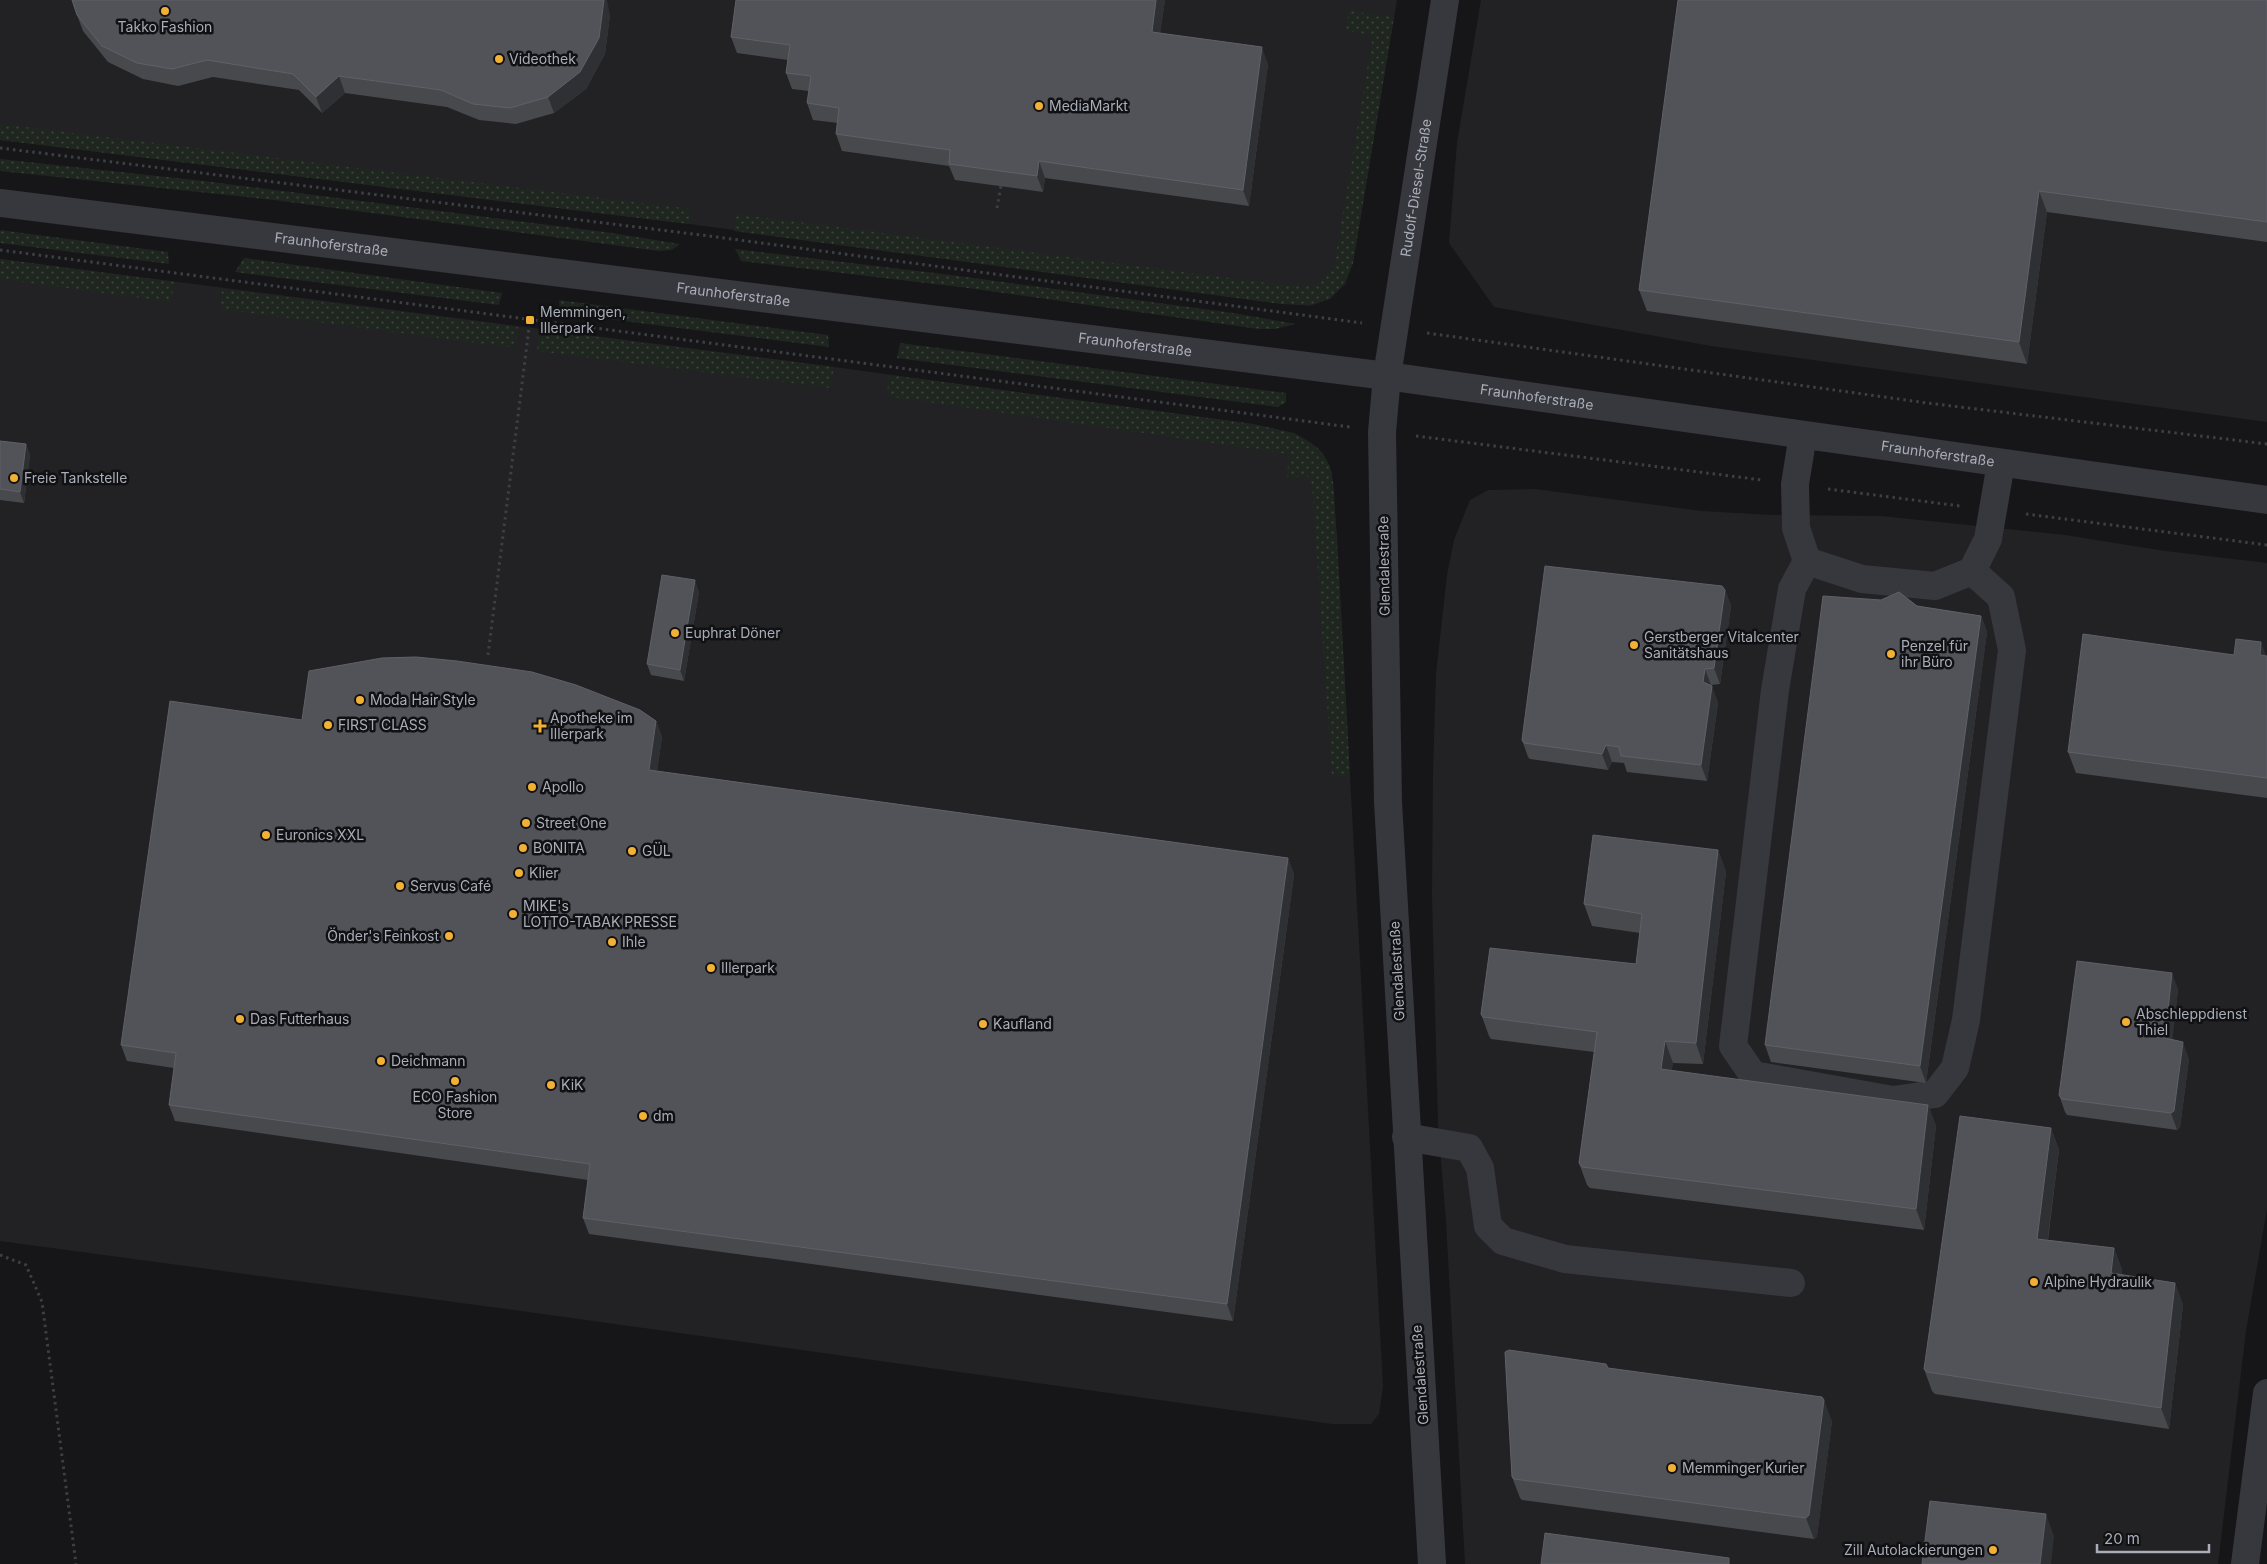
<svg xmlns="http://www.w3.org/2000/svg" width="2267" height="1564" font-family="Inter,sans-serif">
  <defs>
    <pattern id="grass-dots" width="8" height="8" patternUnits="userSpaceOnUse" patternTransform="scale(1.25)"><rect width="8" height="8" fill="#1e261f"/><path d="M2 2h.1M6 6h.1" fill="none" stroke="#3c433d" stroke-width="1.8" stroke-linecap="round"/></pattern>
  </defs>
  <rect width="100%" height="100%" fill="#161618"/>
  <path fill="#222225" d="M0 0H1397L1353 263 1345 284 1330 299 1309 306 689 224 0 140Z
    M1481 0H2267V422L1711 346 1494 307 1449 243 1457 143Z
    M0 259 812 364 1253 424 1295 433 1319 449 1330 466 1337 534 1383 1387 1379 1414 1371 1424H1332L550 1315 0 1241Z
    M1535 489 1702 511 1771 515 1881 516 2065 535 2165 551 2267 563V1209L2246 1331 2218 1564H1465L1446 1222 1438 1123 1432 896 1433 772 1436 674 1447 575 1454 540 1470 500 1488 490Z"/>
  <path fill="url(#grass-dots)" d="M1349 11 1394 17 1353 263C1338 302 1322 307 1282 304L734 231 736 214 1291 286C1317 286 1323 285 1335 261L1373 35 1346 31Z
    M0 124 691 209 689 224 0 140Z
    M0 159 204 181 612 233 680 244 672 250 659 251 274 200 0 171Z
    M0 230 168 252 169 264 0 243Z
    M735 249 951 275 1233 313 1296 324 1275 329H1259L968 288 741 261Z
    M244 258 502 293 499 305 235 272Z
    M0 259 174 282 171 302 0 279Z
    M222 289 518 327 515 348 220 309Z
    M559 300 828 335 829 347 560 313Z
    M540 330 834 367 830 388 537 351Z
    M900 343 1286 393V402L1278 407 897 358Z
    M889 375 1253 424C1282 431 1317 435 1329 465 1333 473 1333 484 1334 493L1350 776H1332L1312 484 1309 477H1287L1289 454 887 396Z"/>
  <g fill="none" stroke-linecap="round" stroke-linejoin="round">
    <path stroke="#3d3f44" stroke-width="3" stroke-dasharray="2.5 4" stroke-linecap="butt" d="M0 148 709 236 1362 323
      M997 208 1001 186
      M0 250 1350 427
      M1427 333 1927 403 2267 444
      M1416 436 1762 480
      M1828 489 1960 506
      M2026 514 2267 545
      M488 655 530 320
      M0 1255 26 1265 42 1302 76 1564"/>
    <g stroke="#37383d" stroke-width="28">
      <path id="s1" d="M0 203 1387 376 2267 500"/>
      <path d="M1803 435 1795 484 1796 528 1807 561 1862 579 1935 586 1972 571 1988 539 2001 463"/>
      <path d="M1807 561 1792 589 1775 690 1733 1046 1753 1075 1893 1100 1935 1094 1955 1068 1966 1020 2012 650 2001 597 1972 571"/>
      <path d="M1406 1137 1469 1148 1480 1168 1488 1226 1503 1241 1565 1259 1791 1283"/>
      <path id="s2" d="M1432 1564 1388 802 1382 432 1387 376 1445 0"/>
      <path d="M2245 1564 2267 1393"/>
    </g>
  </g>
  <path fill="#47494d" d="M736 0H1165L1160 33 1268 64 1249 206 1045 178 1043 192 955 180 949 166 842 151 836 134 838 123 813 120 807 103 809 91 792 89 786 73 788 60 737 53 731 37Z
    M2267 0V242L2047 212 2027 364 1647 311 1639 290Z
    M77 15H610L605 54 586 89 554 113 516 124 479 120 447 107 345 93 322 113 299 90 213 77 178 86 143 79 108 62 83 31Z
    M0 441 26 444 30 455 24 503 0 500Z
    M1725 590 1731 606 1720 684 1711 685 1718 703 1707 781 1627 772 1624 763 1612 762 1608 770 1530 759 1528 757 1522 740Z
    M699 592 684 681 651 675 647 664Z
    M1917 606 1981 616 1987 632 1926 1083 1771 1062 1765 1045Z
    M2234 655 2267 656V798L2076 773 2068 752Z
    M302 720 656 721 662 737 657 771 1288 858 1294 875 1233 1321 589 1234 583 1218 588 1180 175 1121 169 1105 174 1068 127 1061 121 1045Z
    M1718 850 1726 872 1703 1064 1673 1063 1671 1071 1928 1105 1936 1126 1924 1230 1590 1188 1587 1185 1579 1163 1594 1052 1491 1039 1489 1036 1481 1014 1636 964 1640 933 1592 926 1584 904Z
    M2178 989 2172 1040 2189 1059 2180 1127 2177 1130 2067 1115 2065 1112 2059 1095Z
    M2051 1128 2059 1150 2048 1240 2114 1248 2122 1270 2121 1275 2175 1283 2183 1305 2169 1429 1935 1394 1932 1391 1924 1369Z
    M1608 1368 1832 1421 1817 1536 1814 1539 1522 1500 1520 1498 1512 1477Z"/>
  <path fill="#2f3033" d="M604 0H607L610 15 605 54 586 89 554 113 548 97Z
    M1156 0H1165L1158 49 1152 32Z
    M1262 47 1268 64 1249 206 1243 190Z
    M339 76 345 93 322 113 316 97Z
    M1039 161 1045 178 1043 192 1037 176Z
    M2039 191 2047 212 2027 364 2019 342Z
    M26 444 30 455 24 503 20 492Z
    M695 580 699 592 684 681 680 670Z
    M1725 590 1731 606 1720 684 1714 668Z
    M1981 616 1987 632 1926 1083 1920 1066Z
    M2261 642 2267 658 2260 655Z
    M1705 669 1711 685 1709 699 1703 682Z
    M1712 686 1718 703 1707 781 1701 765Z
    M656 721 662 737 655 786 649 770Z
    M1606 745 1612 762 1608 770 1602 754Z
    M1718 850 1726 872 1703 1064 1696 1043Z
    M1288 858 1294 875 1233 1321 1227 1304Z
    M2172 973 2178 989 2171 1054 2165 1038Z
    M1665 1041 1673 1063 1669 1090 1661 1069Z
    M2183 1042 2189 1059 2180 1127 2177 1130 2171 1113Z
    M1928 1105 1936 1126 1924 1230 1916 1209Z
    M2051 1128 2059 1150 2045 1260 2037 1239Z
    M2114 1248 2122 1270 2118 1295 2111 1273Z
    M2175 1283 2183 1305 2169 1429 2161 1408Z
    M1824 1400 1832 1421 1817 1536 1814 1539 1806 1518Z
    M2046 1514 2054 1536 2051 1564H2040Z"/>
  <path fill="#525359" stroke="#5f6168" d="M72 0H604L599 38 580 72 548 97 510 108 473 104 441 90 339 76 316 97 293 74 207 60 172 69 137 63 102 46 77 15Z
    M736 0H1156L1152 32 1262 47 1243 190 1039 161 1037 176 949 164 950 150 836 134 839 108 807 103 811 76 786 73 790 45 731 37Z
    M1678 0H2267V222L2039 191 2019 342 1639 290Z
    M0 441 26 444 20 492 0 489Z
    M1545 566 1722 586 1725 590 1714 668 1705 669 1703 682 1712 686 1701 765 1621 756 1619 747 1606 745 1602 754 1524 743 1522 740Z
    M662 575 695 580 680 670 647 664Z
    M1899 592 1917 606 1981 616 1920 1066 1765 1045 1823 596 1881 600Z
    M2083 634 2234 655 2236 639 2261 642 2260 655 2267 656V778L2068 752Z
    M416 657 457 661 532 672 576 685 640 710 656 721 649 770 1288 858 1227 1304 583 1218 590 1164 169 1105 176 1053 121 1045 170 701 302 720 309 671 382 658Z
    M1593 835 1718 850 1696 1043 1665 1041 1661 1069 1928 1105 1916 1209 1582 1167 1579 1163 1597 1032 1483 1017 1481 1014 1490 948 1636 964 1642 914 1584 904Z
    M2077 961 2172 973 2165 1038 2183 1042 2174 1111 2171 1113 2062 1099 2059 1095Z
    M1960 1116 2051 1128 2037 1239 2114 1248 2111 1273 2175 1283 2161 1408 1927 1372 1924 1369Z
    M1509 1350 1606 1364 1608 1368 1822 1397 1824 1400 1809 1515 1806 1518 1514 1479 1512 1477 1505 1352Z
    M1930 1501 2046 1514 2040 1564H1922Z
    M1545 1533 1729 1558V1564H1541Z"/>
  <g fill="#f2b134" stroke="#111113" stroke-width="2">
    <circle cx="165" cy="11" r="5"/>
    <circle cx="499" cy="59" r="5"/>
    <circle cx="1039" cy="106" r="5"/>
    <rect x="525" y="315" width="10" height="10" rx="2.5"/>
    <circle cx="14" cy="478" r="5"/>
    <circle cx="675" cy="633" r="5"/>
    <circle cx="1634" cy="645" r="5"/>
    <circle cx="1891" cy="654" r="5"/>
    <circle cx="360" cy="700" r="5"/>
    <circle cx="328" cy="725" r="5"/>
    <path d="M537.5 718.5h5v5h5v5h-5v5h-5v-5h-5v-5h5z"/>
    <circle cx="532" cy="787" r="5"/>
    <circle cx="526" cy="823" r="5"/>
    <circle cx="266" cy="835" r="5"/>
    <circle cx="523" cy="848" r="5"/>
    <circle cx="632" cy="851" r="5"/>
    <circle cx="519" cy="873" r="5"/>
    <circle cx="400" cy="886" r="5"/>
    <circle cx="513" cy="914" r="5"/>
    <circle cx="449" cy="936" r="5"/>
    <circle cx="612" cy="942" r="5"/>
    <circle cx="711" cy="968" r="5"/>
    <circle cx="240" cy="1019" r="5"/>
    <circle cx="2126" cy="1022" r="5"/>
    <circle cx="983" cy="1024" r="5"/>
    <circle cx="381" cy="1061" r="5"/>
    <circle cx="455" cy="1081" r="5"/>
    <circle cx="551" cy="1085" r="5"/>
    <circle cx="643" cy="1116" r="5"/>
    <circle cx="2034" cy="1282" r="5"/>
    <circle cx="1672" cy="1468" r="5"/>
    <circle cx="1993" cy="1550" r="5"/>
  </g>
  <g text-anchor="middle" stroke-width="5" stroke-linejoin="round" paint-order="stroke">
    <g font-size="14" fill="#a8adb8" stroke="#111113" text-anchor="start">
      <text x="165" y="32" text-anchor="middle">Takko Fashion</text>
      <text x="509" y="64">Videothek</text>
      <text x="1049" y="111">MediaMarkt</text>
      <text x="540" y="317">Memmingen,<tspan x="540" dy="16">Illerpark</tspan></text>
      <text x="24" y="483">Freie Tankstelle</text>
      <text x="685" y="638">Euphrat Döner</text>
      <text x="1644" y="642">Gerstberger Vitalcenter<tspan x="1644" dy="16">Sanitätshaus</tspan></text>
      <text x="1901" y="651">Penzel für<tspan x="1901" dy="16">ihr Büro</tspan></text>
      <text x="370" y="705">Moda Hair Style</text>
      <text x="550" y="723">Apotheke im<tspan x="550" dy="16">Illerpark</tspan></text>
      <text x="338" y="730">FIRST CLASS</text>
      <text x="542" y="792">Apollo</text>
      <text x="536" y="828">Street One</text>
      <text x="276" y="840">Euronics XXL</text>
      <text x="533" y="853">BONITA</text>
      <text x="642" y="856">GÜL</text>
      <text x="529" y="878">Klier</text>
      <text x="410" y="891">Servus Café</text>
      <text x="523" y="911">MIKE's<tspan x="523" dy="16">LOTTO-TABAK PRESSE</tspan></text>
      <text x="439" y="941" text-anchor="end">Önder's Feinkost</text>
      <text x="622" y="947">Ihle</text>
      <text x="721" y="973">Illerpark</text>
      <text x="2136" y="1019">Abschleppdienst<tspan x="2136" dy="16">Thiel</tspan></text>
      <text x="250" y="1024">Das Futterhaus</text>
      <text x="993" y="1029">Kaufland</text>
      <text x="391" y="1066">Deichmann</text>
      <text x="561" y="1090">KiK</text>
      <text x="455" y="1102" text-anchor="middle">ECO Fashion<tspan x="455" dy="16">Store</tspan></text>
      <text x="653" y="1121">dm</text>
      <text x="2044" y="1287">Alpine Hydraulik</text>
      <text x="1682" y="1473">Memminger Kurier</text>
      <text x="1983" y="1555" text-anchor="end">Zill Autolackierungen</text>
    </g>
    <g font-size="14" fill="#a8adb8" stroke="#111113">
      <text dy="5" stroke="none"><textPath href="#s2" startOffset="1380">Rudolf-Diesel-Straße</textPath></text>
      <text dy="5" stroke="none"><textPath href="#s1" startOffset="334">Fraunhoferstraße</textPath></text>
      <text dy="5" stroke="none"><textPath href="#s1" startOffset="739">Fraunhoferstraße</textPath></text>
      <text dy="5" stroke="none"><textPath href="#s1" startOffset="1144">Fraunhoferstraße</textPath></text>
      <text dy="5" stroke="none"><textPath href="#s1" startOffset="1549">Fraunhoferstraße</textPath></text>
      <text dy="5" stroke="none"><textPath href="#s1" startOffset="1954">Fraunhoferstraße</textPath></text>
      <text transform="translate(1384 566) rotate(-91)" y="5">Glendalestraße</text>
      <text transform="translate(1397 971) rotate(-93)" y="5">Glendalestraße</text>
      <text transform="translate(1420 1375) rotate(-94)" y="5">Glendalestraße</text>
    </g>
  </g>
  <path d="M2097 1544v8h112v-8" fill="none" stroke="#a8adb8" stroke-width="2.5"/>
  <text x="2104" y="1544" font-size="15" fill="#a8adb8" stroke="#111113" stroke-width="4" paint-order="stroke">20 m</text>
</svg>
